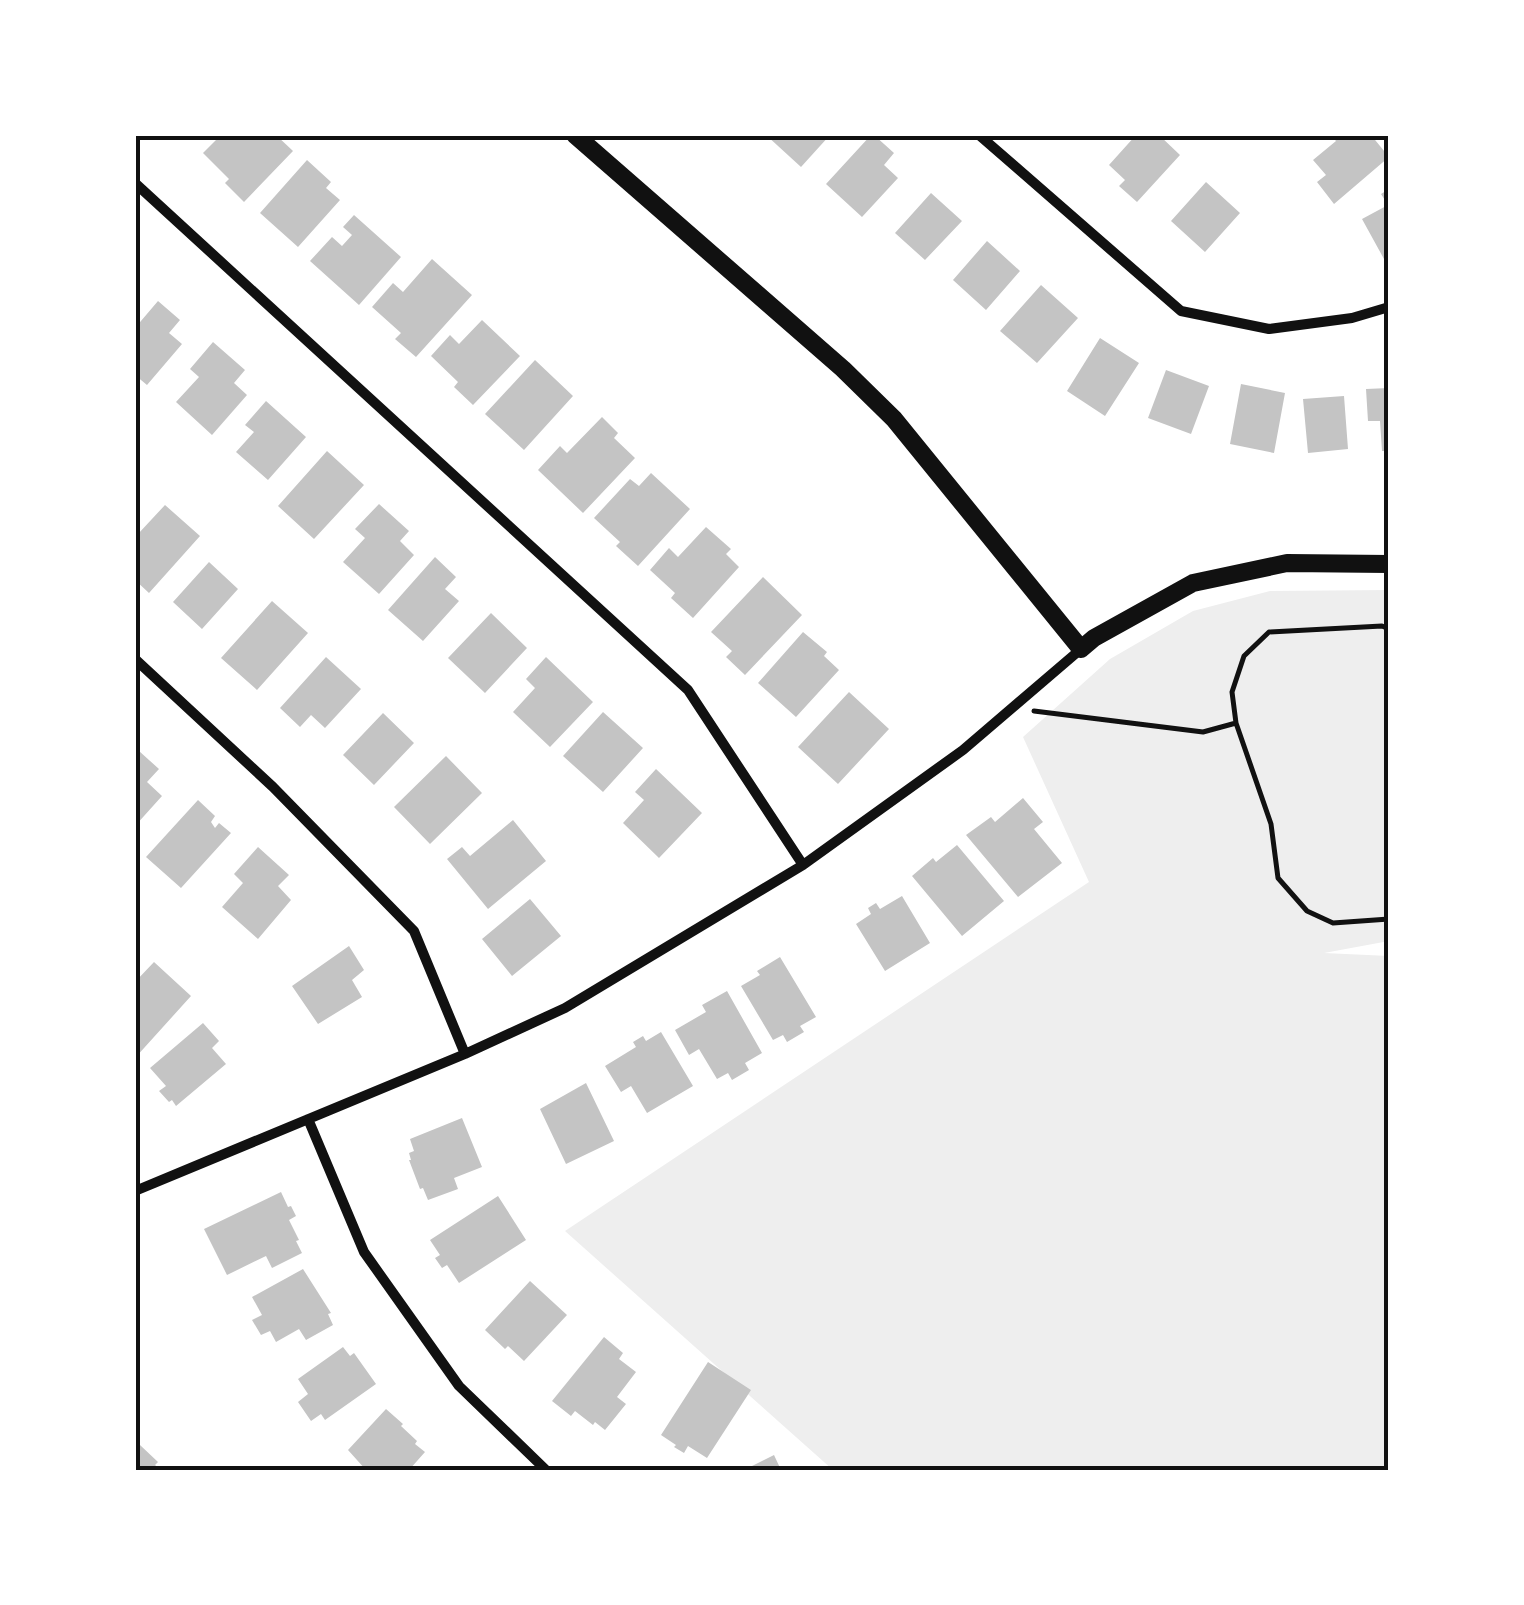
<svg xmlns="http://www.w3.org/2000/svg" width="1524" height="1605" font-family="Commissioner,sans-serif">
  <rect width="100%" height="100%" fill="#fff"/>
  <path fill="#eee" d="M1389 590V941L1324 953 1389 956V1470H833L565 1231 1089 882 1023 737 1110 659 1193 611 1270 591Z"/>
  <path fill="#c4c4c4" d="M221 135H226L231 140 235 135H276L293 151 244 202 225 183 229 179 203 153Z
    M766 135H830L801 167Z
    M871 135H874L894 153 884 165 898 178 862 217 826 184Z
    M1136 135H1159L1180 155 1137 202 1119 186 1125 180 1109 165Z
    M1331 135H1371L1389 157 1334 204 1317 182 1326 175 1313 160 1336 141Z
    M307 160 331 182 326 188 340 200 298 247 260 213Z
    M1206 182 1240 213 1205 252 1171 221Z
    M1389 189V257L1384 259 1362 219 1388 205 1381 194Z
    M931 193 962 221 925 260 895 233Z
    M354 215 401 257 359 305 310 261 332 237 342 246 352 235 343 227Z
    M987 241 1020 271 986 310 953 280Z
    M432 259 472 295 416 357 395 339 401 333 372 307 393 283 403 292Z
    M1041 285 1078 318 1037 363 1000 331Z
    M158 301 180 320 169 333 182 344 147 385 135 375V328Z
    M482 320 520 356 473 405 454 387 458 382 431 356 450 335 459 344Z
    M1100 338 1139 363 1105 416 1067 391Z
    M213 342 245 370 234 383 247 395 212 435 176 402 199 377 190 369Z
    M535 360 573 396 524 450 485 414Z
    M1166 370 1209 386 1191 434 1148 418Z
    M1241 384 1285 393 1274 453 1230 444Z
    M1389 388V451H1382L1380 421H1368L1366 389Z
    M1344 396 1348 449 1308 453 1303 399Z
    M266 401 306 437 268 480 236 452 254 432 245 425Z
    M602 417 618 433 614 438 635 458 583 513 538 470 560 446 567 453Z
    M327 451 364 485 314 539 278 506Z
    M651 473 690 509 638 566 616 546 620 542 594 518 630 479 639 486Z
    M379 504 409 531 400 541 414 555 379 594 343 562 365 538 355 529Z
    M165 505 200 536 149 593 135 580V531L138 534Z
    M706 527 731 549 726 554 739 567 693 618 671 598 675 593 650 570 669 548 678 557Z
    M435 557 456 577 445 589 459 601 423 641 388 610Z
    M209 562 238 589 202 629 173 602Z
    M763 577 802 615 745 675 726 657 732 651 711 632Z
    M272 601 308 633 257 690 221 658Z
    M491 613 527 648 485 693 448 658Z
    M803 632 827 652 824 656 839 670 796 717 758 683Z
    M326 657 361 689 325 728 311 715 300 727 280 708Z
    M546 657 593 702 550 747 513 712 535 688 526 679Z
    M849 692 889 729 838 784 798 747Z
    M603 712 643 748 603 792 563 756Z
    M383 713 414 743 374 785 343 755Z
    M139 751 159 769 147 782 162 796 135 826V756Z
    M446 756 482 793 430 844 394 807Z
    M656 769 702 813 659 858 623 823 644 800 635 792Z
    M1023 798 1043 822 1034 829 1062 863 1018 897 966 835 991 817 995 822Z
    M198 800 215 816 211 822 215 828 219 823 231 833 181 888 146 857Z
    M513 820 546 861 488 909 447 859 462 847 470 856Z
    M957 845 1004 901 962 936 912 876 933 858 936 862Z
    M258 847 289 875 278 886 291 900 258 939 222 907 243 883 234 874Z
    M902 896 930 943 885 971 856 924 871 914 868 908 876 903 880 909Z
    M530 899 561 936 512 976 482 939Z
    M349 946 364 970 352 980 362 997 318 1024 292 986Z
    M780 957 816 1017 800 1026 804 1032 787 1042 783 1035 773 1040 741 986 760 975 757 971Z
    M154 962 191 996 135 1058V982Z
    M727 991 762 1053 745 1063 749 1070 732 1080 728 1073 717 1079 699 1049 689 1055 675 1030 706 1012 702 1005Z
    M203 1023 219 1041 212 1048 226 1064 176 1106 172 1100 169 1102 159 1091 166 1086 150 1068Z
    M661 1032 693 1086 647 1113 631 1086 621 1092 605 1066 636 1047 633 1042 643 1036 646 1041Z
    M586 1083 614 1141 566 1164 540 1109Z
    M462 1118 482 1167 454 1178 458 1189 428 1200 423 1188 420 1189 409 1160H411L409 1153 414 1151 410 1139Z
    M281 1192 288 1207 291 1206 296 1216 289 1220 299 1240 296 1241 302 1253 272 1268 266 1256 227 1275 204 1229Z
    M498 1196 526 1240 459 1283 447 1265 442 1268 435 1258 440 1255 430 1240Z
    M303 1269 331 1313 328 1314 333 1325 306 1340 299 1329 276 1342 270 1331 261 1335 252 1320 262 1315 252 1297Z
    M530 1281 567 1315 524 1361 508 1346 505 1349 485 1330Z
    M604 1337 623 1353 619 1359 636 1372 617 1397 626 1404 605 1430 595 1422 593 1425 575 1411 571 1416 552 1401Z
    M343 1347 350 1356 354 1353 376 1384 325 1420 321 1414 311 1421 298 1402 308 1394 298 1379Z
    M708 1362 751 1390 707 1458 688 1446 684 1453 674 1447 676 1445 661 1435Z
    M386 1409 403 1424 401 1426 417 1441 415 1444 425 1452 409 1470H398L395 1467 392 1470H366L348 1450Z
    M135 1445 138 1448 140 1445 158 1462 155 1465 161 1470H135Z
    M774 1455 781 1470H744Z"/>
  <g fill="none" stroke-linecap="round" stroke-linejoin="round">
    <path stroke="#111" stroke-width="5" d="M1034 711 1203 732 1236 723 1271 824 1278 878 1307 911 1333 923 1389 919
      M1236 723 1232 692 1244 656 1269 632 1382 626 1389 629"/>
    <path stroke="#111" stroke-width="10" d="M979 135 1181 311 1269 329 1352 318 1389 307
      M135 183 688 690 803 865
      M135 659 273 787 414 931 465 1054
      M308 1119 364 1252 459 1386 546 1470
      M135 1191 465 1054 565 1008 803 865 963 750 1081 649"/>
    <path stroke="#111" stroke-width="18" d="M575 135 843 369 894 419 1081 649 1094 638 1193 583 1287 563 1389 564"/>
  </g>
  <rect width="1524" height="1605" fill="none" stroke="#ffffff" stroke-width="275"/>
  <rect x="138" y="138" width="1248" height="1330" fill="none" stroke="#111" stroke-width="4"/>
</svg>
